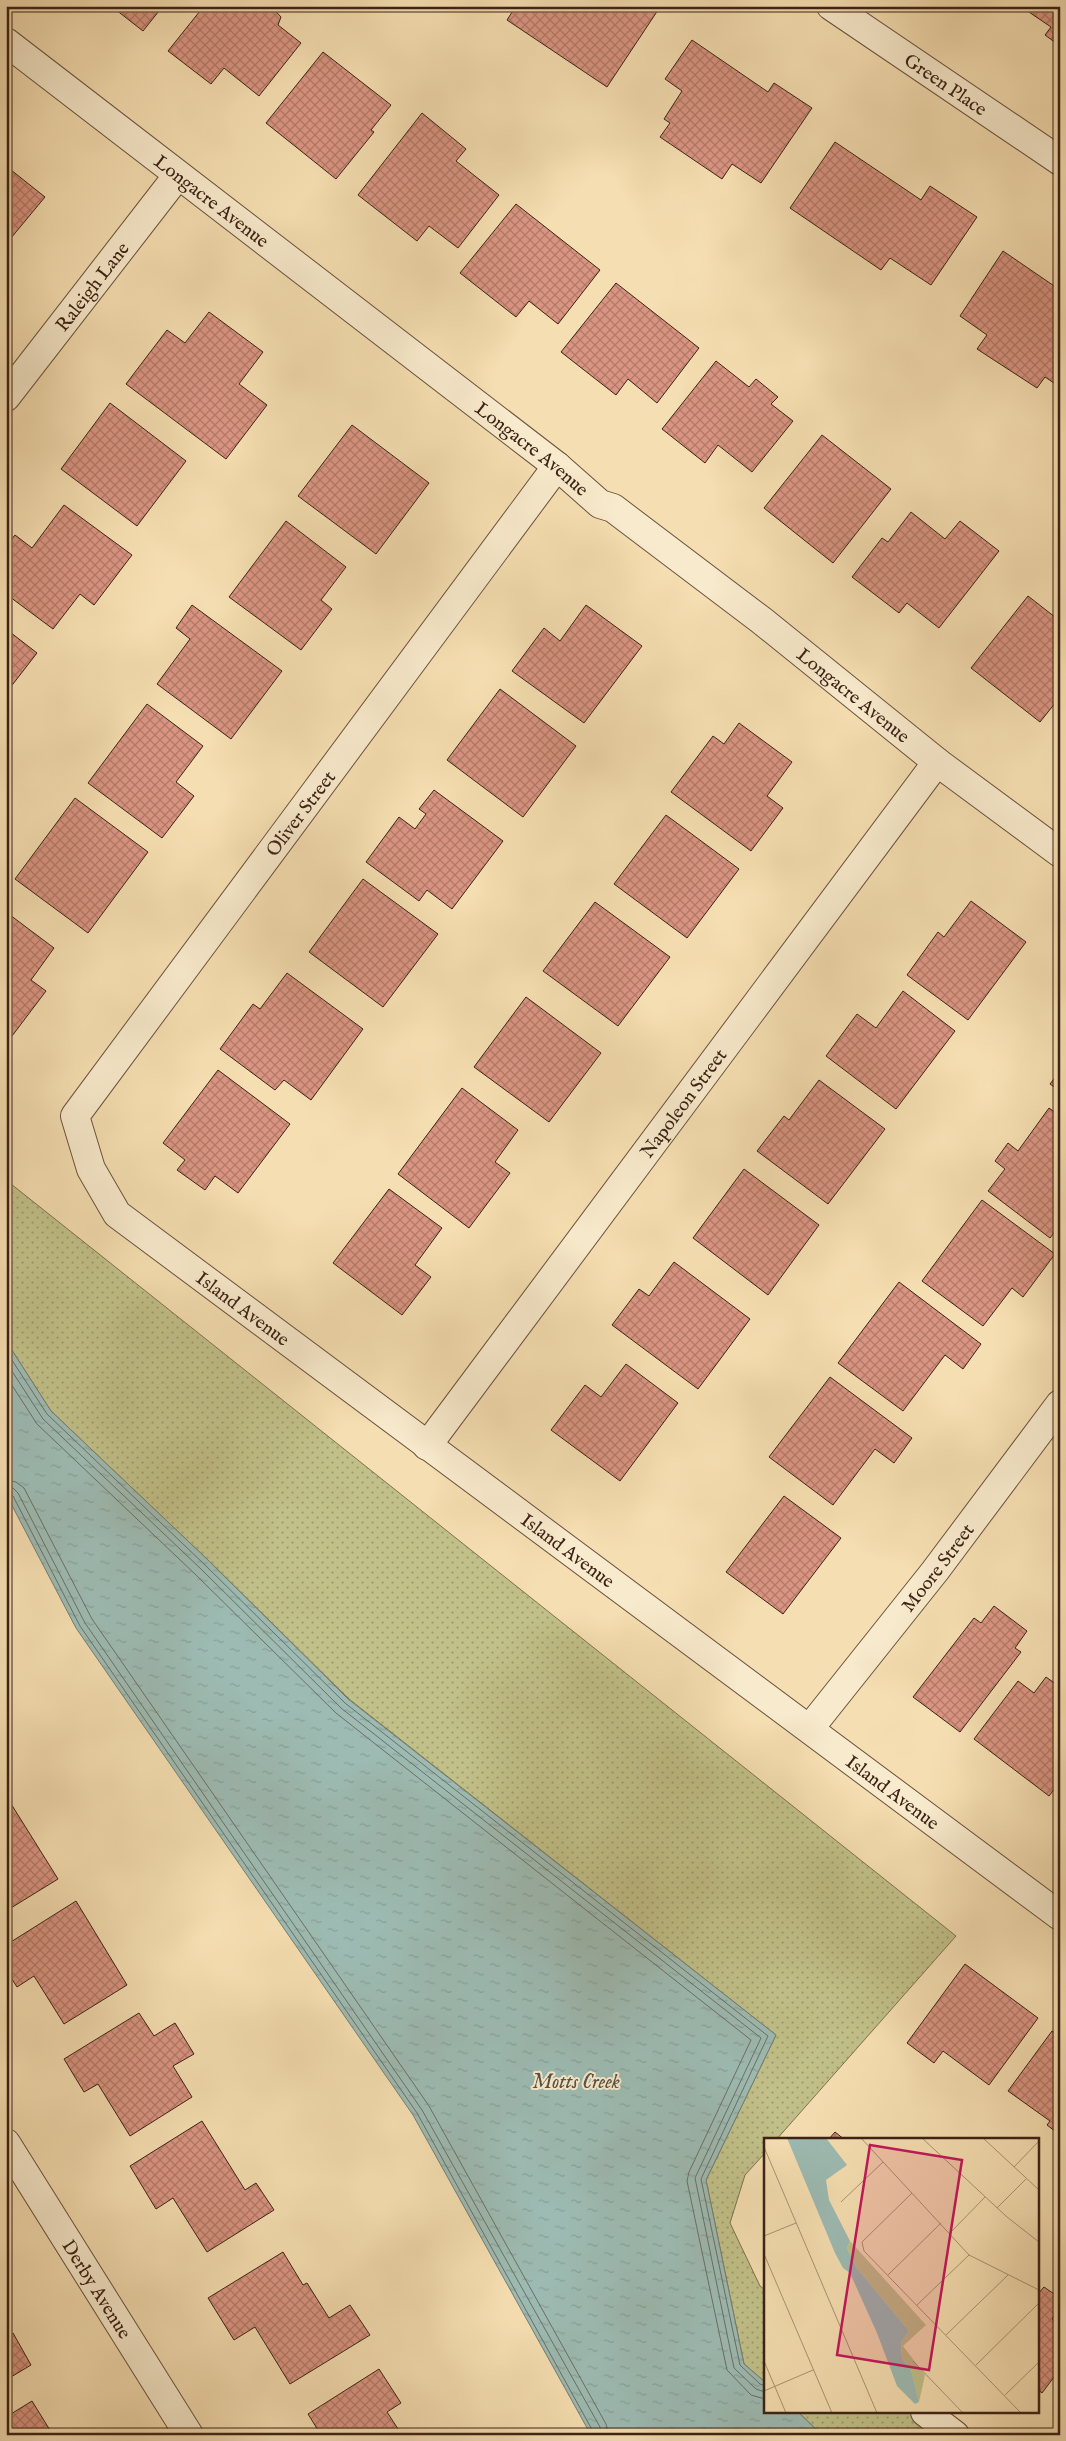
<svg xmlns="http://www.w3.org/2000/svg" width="1066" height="2441" font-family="'IM FELL English',serif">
  <defs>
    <pattern id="grass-dots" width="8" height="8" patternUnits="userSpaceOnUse" patternTransform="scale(1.25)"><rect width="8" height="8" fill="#c1c088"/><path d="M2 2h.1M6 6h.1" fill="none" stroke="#9e9c6e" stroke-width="1.8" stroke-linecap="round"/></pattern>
    <pattern id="water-ripples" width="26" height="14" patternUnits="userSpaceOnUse" patternTransform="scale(1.25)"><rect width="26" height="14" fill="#9dbbb3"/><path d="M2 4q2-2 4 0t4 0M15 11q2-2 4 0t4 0" fill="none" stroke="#88a099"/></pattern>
    <pattern id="building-cross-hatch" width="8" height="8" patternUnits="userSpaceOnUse" patternTransform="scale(1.25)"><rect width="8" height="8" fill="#da9582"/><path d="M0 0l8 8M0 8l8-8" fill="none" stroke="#b27969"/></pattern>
  </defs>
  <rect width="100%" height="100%" fill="#f5deb1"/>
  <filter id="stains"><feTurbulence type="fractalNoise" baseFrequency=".004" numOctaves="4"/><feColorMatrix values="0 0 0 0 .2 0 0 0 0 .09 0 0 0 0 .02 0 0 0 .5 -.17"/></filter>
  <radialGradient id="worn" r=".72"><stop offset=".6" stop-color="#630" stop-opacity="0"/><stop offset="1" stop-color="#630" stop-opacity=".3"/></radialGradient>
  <path fill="url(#grass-dots)" stroke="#7e724f" d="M6 1180 956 1936 776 2140H765V2153L745 2175 730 2223 760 2286 765 2290V2382L744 2364 706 2180 776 2035 349 1699 209 1561 51 1411 6 1341Z
    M798 2412H910L940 2435H822Z"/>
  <path fill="url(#water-ripples)" stroke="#767e74" d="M6 1341 51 1411 209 1561 348 1699 776 2035 706 2180 744 2364 765 2382V2412H798L822 2435H591L413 2115 76 1628 6 1494Z"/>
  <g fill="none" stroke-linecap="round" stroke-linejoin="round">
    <path stroke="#6c6f64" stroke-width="1" d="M6 1351 47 1414 205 1565 345 1703 768 2036 701 2179 740 2365 760 2384 765 2386
      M6 1362 43 1419 201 1569 341 1708 761 2038 695 2178 734 2368 756 2389 765 2392
      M6 1376 37 1424 196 1575 336 1713 751 2040 689 2172 687 2181 727 2370 751 2395 765 2399
      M6 1480 16 1482 24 1488 92 1619 429 2106 606 2424 609 2435
      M6 1487 13 1488 18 1493 85 1623 422 2110 600 2427 601 2435
      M6 1493 13 1496 80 1626 417 2113 595 2435"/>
  </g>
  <path fill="url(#building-cross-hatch)" stroke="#3c2316" d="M111 6H163L143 31Z
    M204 6H271L281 17 278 25 301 43 259 96 224 68 211 84 168 51Z
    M516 6H659L660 7 607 87 507 20Z
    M1020 6H1060V46L1045 35 1051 27Z
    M692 40 768 92 774 83 812 108 761 183 732 164 722 179 660 137 670 123 664 119 682 91 665 79Z
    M323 52 391 105 371 130 374 132 336 179 266 123Z
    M422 113 466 149 456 161 499 195 458 248 429 226 417 241 358 195Z
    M835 142 921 200 930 186 977 217 931 285 890 258 881 270 790 208Z
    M6 166 45 197 6 244Z
    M516 204 600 270 558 324 529 301 516 317 460 273Z
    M1003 251 1060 290V387L1045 377 1037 388 977 349 987 335 960 316Z
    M616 283 699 348 657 403 628 379 616 395 561 352Z
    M209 312 263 352 239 384 267 405 226 459 126 384 167 330 185 343Z
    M716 361 749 387 756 379 778 397 771 404 793 421 752 472 718 445 705 463 662 429Z
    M110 403 186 461 137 526 61 469Z
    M352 425 429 483 376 554 298 496Z
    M822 435 891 489 833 563 764 508Z
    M64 505 132 555 94 605 80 594 53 629 6 594V547L15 535 32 548Z
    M911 512 945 539 960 521 999 551 939 628 907 603 899 613 852 577 882 538 888 542Z
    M286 521 346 567 321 600 332 609 301 650 229 597Z
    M1028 596 1060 621V697L1040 722 971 668Z
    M192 605 282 671 231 739 157 684 190 639 176 628Z
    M586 605 642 646 584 723 512 671 544 628 560 641Z
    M6 629 37 653 6 693Z
    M500 689 576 746 523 817 447 760Z
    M147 704 203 746 176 782 194 796 162 838 88 783Z
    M739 723 792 762 767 796 783 808 751 851 671 792 713 736 724 744Z
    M434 790 503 841 452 909 427 890 419 901 366 862 399 817 415 829 426 814 419 809Z
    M75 798 148 852 88 933 15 879Z
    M666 815 739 869 687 938 614 884Z
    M363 879 438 934 383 1007 309 952Z
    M971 901 1026 942 968 1020 907 975 938 932 944 937Z
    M595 902 670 957 618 1026 543 971Z
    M6 912 54 948 31 980 46 991 6 1044Z
    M287 973 363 1029 311 1100 284 1080 275 1090 220 1049 253 1004 260 1009Z
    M903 991 955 1031 896 1109 826 1056 857 1014 876 1028Z
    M526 997 601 1053 549 1122 474 1067Z
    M218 1070 290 1124 238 1193 215 1176 205 1190 177 1170 185 1160 163 1143Z
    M1060 1071V1091L1050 1084Z
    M819 1080 885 1129 828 1204 757 1151 784 1116 789 1120Z
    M462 1088 518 1130 495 1162 510 1173 469 1228 398 1174Z
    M1049 1108 1060 1116V1225L1050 1238 988 1191 1005 1169 995 1161 1008 1143 1018 1151Z
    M744 1169 819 1225 768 1295 693 1238Z
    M389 1189 442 1228 415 1265 431 1277 402 1315 333 1263Z
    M982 1200 1055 1254 1023 1297 1012 1288 983 1326 922 1281Z
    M674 1262 750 1319 698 1389 612 1325 639 1289 649 1296Z
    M899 1282 981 1344 963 1369 945 1355 903 1411 838 1363Z
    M626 1364 678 1403 620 1481 551 1430 585 1385 601 1397Z
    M830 1377 912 1438 894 1463 875 1449 833 1505 769 1457Z
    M784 1496 841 1538 783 1614 726 1572Z
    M994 1606 1027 1631 1015 1648 1021 1652 960 1732 913 1697 974 1618 981 1623Z
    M1046 1677 1060 1687V1782L1049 1796 974 1739 1018 1681 1034 1693Z
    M8 1799 58 1879 6 1911V1800Z
    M76 1901 127 1985 64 2024 34 1976 17 1987 6 1970V1945Z
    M965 1964 1038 2018 989 2085 943 2051 934 2063 907 2043Z
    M139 2013 154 2036 175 2023 194 2054 173 2066 192 2097 130 2136 98 2084 84 2092 64 2059Z
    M1052 2031 1060 2036V2135L1047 2125 1050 2121 1008 2091Z
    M202 2121 245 2190 256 2183 274 2210 207 2252 173 2198 156 2209 130 2166Z
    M835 2132 845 2140H828Z
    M283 2252 303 2285 307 2283 329 2318 350 2305 370 2335 290 2384 255 2327 234 2340 208 2298Z
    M1044 2287 1060 2298V2309L1052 2319 1060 2325V2369L1042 2393 1037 2389V2295Z
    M13 2333 31 2365 6 2380V2338Z
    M379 2369 401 2403 387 2412 402 2435H321L308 2414Z
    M32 2401 53 2435H6V2417Z"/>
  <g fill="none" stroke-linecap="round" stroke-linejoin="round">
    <g stroke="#6a523d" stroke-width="30">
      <g id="street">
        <path id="s1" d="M831 6 1060 161"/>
        <path id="s2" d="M6 42 557 466 600 504 613 508 761 620 937 762 1060 853"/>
        <path id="s3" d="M6 397 178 175"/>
        <path id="s4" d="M557 466 75 1116 91 1169 117 1214 1060 1916"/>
        <path id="s5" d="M427 1446 937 762"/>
        <path id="s6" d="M810 1728 935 1571 1060 1404"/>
        <path id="s7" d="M6 2143 189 2435"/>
        <path d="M925 2412 955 2435"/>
      </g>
    </g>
    <use href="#street" stroke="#f8eacc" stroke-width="28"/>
  </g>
  <g text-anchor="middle" stroke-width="4" stroke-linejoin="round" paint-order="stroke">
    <g font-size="19" fill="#3c2316" stroke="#f8eacc">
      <text dy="7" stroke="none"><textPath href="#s1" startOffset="139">Green Place</textPath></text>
      <text dy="7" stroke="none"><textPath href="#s2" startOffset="260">Longacre Avenue</textPath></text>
      <text dy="7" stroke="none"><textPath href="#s3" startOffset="140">Raleigh Lane</textPath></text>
      <text dy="7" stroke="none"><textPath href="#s2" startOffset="665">Longacre Avenue</textPath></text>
      <text dy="7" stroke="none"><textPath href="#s2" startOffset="1071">Longacre Avenue</textPath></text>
      <text transform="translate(300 813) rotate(-53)" y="7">Oliver Street</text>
      <text dy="7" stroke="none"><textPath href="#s5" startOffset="428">Napoleon Street</textPath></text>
      <text dy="7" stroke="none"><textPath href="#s4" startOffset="1074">Island Avenue</textPath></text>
      <text dy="7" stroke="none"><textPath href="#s4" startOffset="1479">Island Avenue</textPath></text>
      <text dy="7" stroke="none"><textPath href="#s6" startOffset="205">Moore Street</textPath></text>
      <text dy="7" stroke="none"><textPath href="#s4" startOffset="1884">Island Avenue</textPath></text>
      <text dy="7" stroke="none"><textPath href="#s7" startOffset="172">Derby Avenue</textPath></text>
    </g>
    <g font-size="20" font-style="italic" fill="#595145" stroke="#f8eacc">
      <text x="576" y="2088">Motts Creek</text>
    </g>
  </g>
  <g transform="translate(764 2138)">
    <rect width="275" height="275" fill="#f5deb1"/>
    <path d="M86 103 162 187 139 208 161 237 155 264 147 232 138 221 137 204 145 193 92 129 83 110Z" fill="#c1c088"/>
    <path d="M23 0H62L83 27 62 42 65 62 86 103 83 110 92 129 145 193 137 204 138 221 147 232 155 264 151 266 133 248 113 195 86 135 79 130 71 115Z" fill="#9dbbb3"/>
    <path fill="none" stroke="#ab9373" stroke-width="1" d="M97 0 205 117 275 152M158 0 243 79 275 104M219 0 275 52M0 9 113 275M250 29 275 3M148 55 98 104 100 113 257 275M77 64 119 24M233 70 262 41M186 95 221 59M0 98 32 85M0 116 68 275M124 137 177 85M153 167 205 117M182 197 244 137M0 223 22 275M149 223 199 275M212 227 275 165M0 253 49 232M241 257 275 224"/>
    <path fill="#c2185b" fill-opacity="0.15" stroke="#c2185b" stroke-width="2.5" d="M106 7 198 22 165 232 73 217Z"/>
    <rect width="275" height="275" fill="none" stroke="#3c2316" stroke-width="2.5"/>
  </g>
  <rect width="1066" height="2441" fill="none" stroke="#f5deb1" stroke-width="25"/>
  <rect x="8" y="8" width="1051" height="2426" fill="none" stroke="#3c2316" stroke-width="2.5"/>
  <rect x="12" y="12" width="1041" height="2416" fill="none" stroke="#3c2316"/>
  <rect width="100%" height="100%" filter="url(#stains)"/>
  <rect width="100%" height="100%" fill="url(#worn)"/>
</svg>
